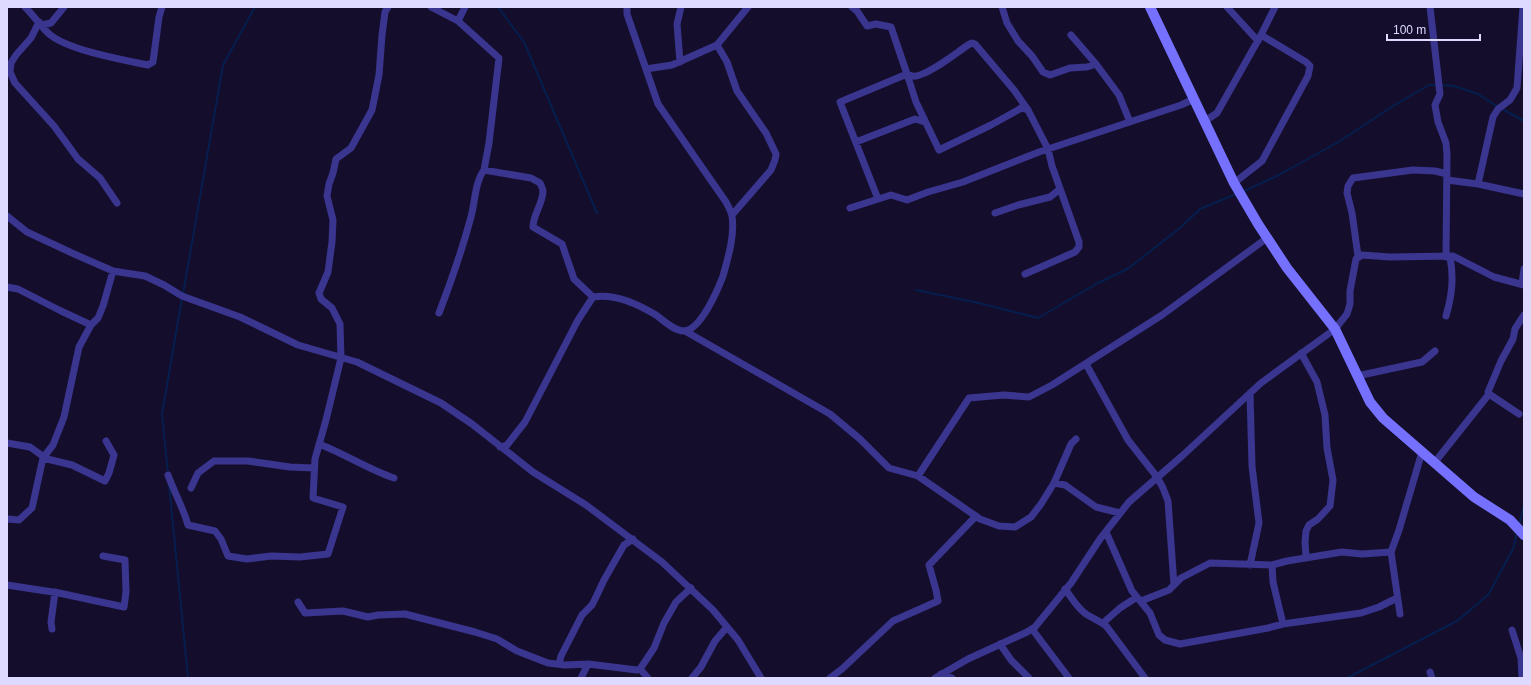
<svg xmlns="http://www.w3.org/2000/svg" width="1531" height="685" font-family="Helvetica,sans-serif">
  <rect width="100%" height="100%" fill="#140e2c"/>
  <g fill="none" stroke-linecap="round" stroke-linejoin="round">
    <path stroke="#051e4e" stroke-width="2" d="M498 7 524 42 597 213
      M1442 85 1454 86 1478 94 1498 107
      M1502 109 1524 121
      M1242 192 1279 175 1340 141 1393 106 1429 85H1437
      M916 290 979 303 1038 318 1096 284 1129 268 1181 227 1200 209 1236 194
      M183 294 223 65 255 7
      M168 474 162 414 182 298
      M169 484 188 678
      M1519 525 1524 505
      M1347 678 1457 621 1488 595 1513 549 1517 533"/>
    <path stroke="#3a358f" stroke-width="7" d="M25 7C33 15 40 25 48 33 66 50 123 60 148 65L153 62 159 17 162 7
      M431 7 458 21 499 58 489 143 484 170
      M852 7 857 11 867 26 876 24 891 27 907 74C910 75 913 77 916 76 930 74 956 53 968 45L972 43 975 44 1014 90 1028 110 1048 149 1052 166 1079 242V247L1075 252 1025 274
      M1002 7 1007 23 1018 41 1032 56 1043 72 1050 75 1070 68 1087 67 1096 64
      M1227 7 1258 41
      M1430 7 1440 94 1435 105 1438 122 1446 143 1447 155 1446 257
      M458 21 465 7
      M39 22 31 38 16 55 11 63 10 72 15 83 54 126 78 159 100 178 117 203
      M42 25 51 23 64 7
      M1071 35 1096 64 1119 95 1130 122
      M1261 35 1275 7
      M717 45 727 62 737 91 766 133 776 154 775 160 771 170 732 215
      M680 62 677 24 681 7
      M646 69 672 65 717 45 748 7
      M1205 121 1217 113 1261 35 1306 62 1310 66 1308 76 1262 161 1234 183
      M856 142 915 119 925 122
      M1447 180 1478 184 1524 194
      M1478 184 1493 117 1498 109 1510 100 1517 88 1523 7
      M878 199 840 102 907 74 916 102 939 150 991 125 1018 110 1021 108 1028 110
      M850 208 891 195 907 200 928 192 963 182 1039 152 1181 105 1194 99
      M995 213 1018 205 1050 197 1060 189
      M7 216 27 232 72 253 113 271
      M1358 256 1352 213 1347 193 1348 186 1353 178 1413 170 1435 171 1447 174
      M1522 284 1524 269
      M7 287 18 289 61 311 91 325
      M439 313C451 282 462 250 471 217 475 202 475 182 484 170L531 178 540 183C541 185 543 189 543 192 542 205 533 215 533 227L562 244 574 279 593 297
      M1446 316C1452 295 1454 278 1450 257
      M685 331 830 414 860 439 889 468 918 476 980 519 999 526 1015 527 1031 517 1041 504 1054 483 1065 485 1096 507 1120 513
      M1301 353 1317 382 1325 415 1327 448 1333 480 1330 506 1318 519 1309 525 1306 531 1305 542 1306 557
      M1086 364 1128 440 1157 477 1163 488 1168 501 1174 585
      M1357 376 1422 362 1435 351
      M1250 393 1252 466 1259 523 1250 565
      M1519 414 1489 394 1488 392 1501 361 1513 339 1515 329 1524 315
      M7 443 30 447 44 457
      M319 444C345 454 368 469 394 478
      M500 447 507 445 525 422 578 320 593 297C614 293 638 304 656 315 664 321 674 331 684 331 701 330 718 289 723 276 728 258 735 235 732 216 731 211 728 206 726 202L658 104 627 14V7
      M43 458 72 465 105 481 109 473 114 455 106 441
      M1435 462 1489 394
      M168 475C174 492 183 507 188 525L215 531 221 539 228 556 247 559 271 556 300 557 328 554 343 507 313 498 315 459 326 420 341 358 340 324 332 308 321 299 319 293 328 272 332 242 333 220 327 196 329 184 333 173 336 159 351 148 372 110 379 75 382 35 385 12 388 7
      M918 476 969 398 1004 395 1029 397 1052 385 1162 315 1267 238
      M1054 483 1071 444 1076 439
      M191 488 198 473 214 461H248L290 467 314 468
      M7 519 19 520 32 508 43 458 53 445 64 417 79 347 91 325 98 318 103 306 113 271 145 276 164 285 182 296 240 317 298 345 357 362 441 403 472 424 533 472 586 505 662 562 713 610 738 640 761 678
      M1106 532 1132 591 1150 613 1159 635 1165 640 1180 644 1268 628 1283 624 1361 613 1379 607 1397 598
      M1272 565 1273 582 1283 624
      M7 585 59 593 124 607 126 592 125 560 103 556
      M1065 589C1072 598 1077 608 1086 614 1093 619 1101 621 1107 627L1145 678
      M1141 601 1169 590 1181 578 1210 563 1272 565 1287 561 1342 552 1362 554 1391 552
      M298 602 305 613 343 611 368 617 378 615 405 614 475 632 497 639 517 651 548 663 565 665 588 664 637 670 640 669
      M1400 614 1391 552 1399 530 1422 452
      M1103 623 1120 608 1137 597
      M52 629 51 622 55 592
      M1032 629 1069 678
      M1512 630 1521 658 1522 678
      M1000 644 1011 660 1029 678
      M559 664 561 656 582 615 592 605 597 595 604 580 624 545 633 539
      M640 669 654 648 664 623 676 602 691 588
      M640 669 648 678
      M1430 672 1432 678
      M941 674 952 678
      M581 678 588 664
      M692 678 701 667 715 641 727 627
      M830 678 842 669 893 621 938 601 936 590 929 565 976 516
      M935 678 968 659 1027 632 1035 627 1071 583 1100 539 1129 502 1182 456 1261 383 1335 329 1347 314 1350 304V291L1356 259 1362 255 1390 257 1453 256 1494 277 1524 285"/>
    <path stroke="#7670ff" stroke-width="10" d="M1150 7 1234 183 1258 224 1287 268 1335 329 1370 402 1383 418 1474 497 1510 520 1524 535"/>
  </g>
  <rect width="1531" height="685" fill="none" stroke="#ded9ff" stroke-width="16"/>
  <path d="M1387 34v6h93v-6" fill="none" stroke="#ded9ff" stroke-width="2"/>
  <text x="1393" y="34" font-size="12" fill="#ded9ff" stroke="#140e2c" stroke-width="3" paint-order="stroke">100 m</text>
</svg>
